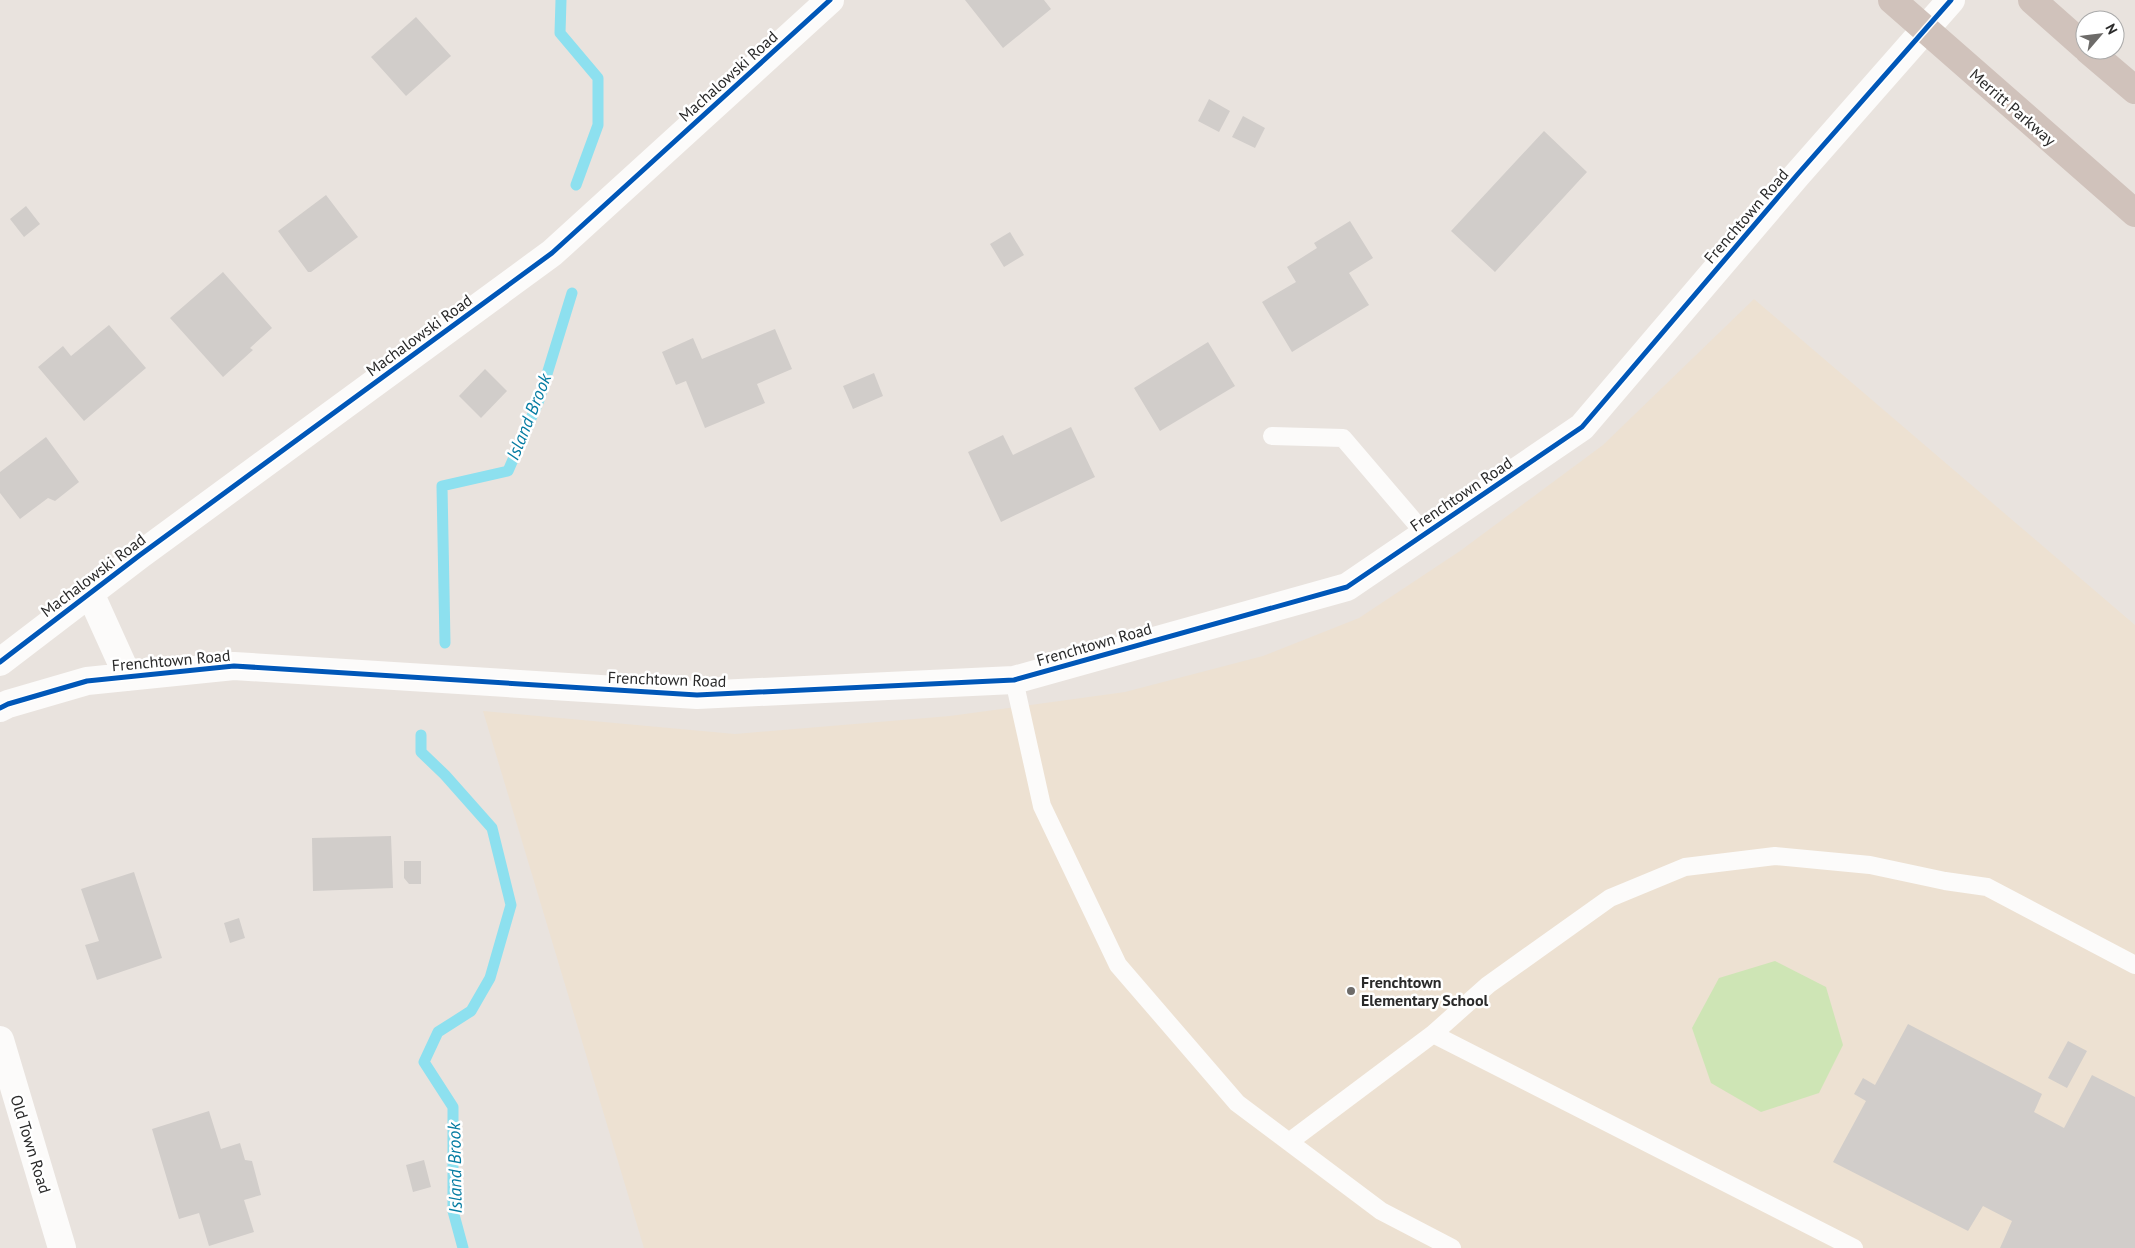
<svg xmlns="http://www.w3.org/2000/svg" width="2135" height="1248" font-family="'PT Sans',sans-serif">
  <rect width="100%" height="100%" fill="#e9e3de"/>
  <path fill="#ede1d2" d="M1754 299 2135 625V1248H644L483 711 735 734 950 716 1125 692 1263 656 1359 618 1460 551 1603 445Z"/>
  <path fill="#cee5b5" d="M1775 961 1826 987 1843 1045 1819 1093 1761 1112 1711 1083 1692 1028 1719 978Z"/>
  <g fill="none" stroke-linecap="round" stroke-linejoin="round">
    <path stroke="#8de0ef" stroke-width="11" d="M561 0 560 33 598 78V125L576 185
      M445 643 442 486 508 471 539 400 572 293
      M421 735V752L445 775 492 828 511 905 490 978 471 1011 438 1032 424 1062 453 1107V1211L463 1248"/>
  </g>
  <path fill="#d1cdca" d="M965 0H1044L1051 9 1003 48Z
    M416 17 451 56 406 96 371 57Z
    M1209 99 1230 111 1219 132 1198 121Z
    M1243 116 1265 128 1255 148 1232 137Z
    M1544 131 1587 172 1495 272 1451 231Z
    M326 195 358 237 311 272H308L278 231Z
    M26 206 40 224 24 237 10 219Z
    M1350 221 1373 258 1349 273 1369 305 1292 352 1262 302 1296 282 1287 267 1317 248 1314 243Z
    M1010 232 1024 255 1004 267 990 244Z
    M223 272 272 328 250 348 253 350 223 377 170 318Z
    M109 325 146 368 84 421 38 367 63 346 71 356Z
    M775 329 792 369 757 384 765 403 705 428 686 381 676 385 662 352 693 338 702 359Z
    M1208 342 1235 386 1160 431 1134 388Z
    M485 369 507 391 481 418 459 396Z
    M874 373 883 396 853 409 843 386Z
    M1071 427 1095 477 1001 522 968 452 1003 435 1013 455Z
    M46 437 79 482 55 501 48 498 20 519 0 493V472Z
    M391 836 393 888 313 891 312 838Z
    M404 861H421V884H409L404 878Z
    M134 872 162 958 97 980 85 945 99 941 81 889Z
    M239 918 245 938 230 943 224 923Z
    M1908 1024 2042 1094 2034 1112 2064 1128 2092 1075 2135 1097V1248H2000L2012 1221 1983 1206 1968 1231 1833 1162 1866 1101 1854 1094 1863 1078 1875 1085Z
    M2068 1041 2087 1051 2067 1088 2048 1078Z
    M209 1111 221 1149 240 1143 245 1160 252 1161 261 1195 244 1200 254 1232 209 1246 199 1213 179 1219 152 1129Z
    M424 1160 431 1187 413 1192 406 1165Z"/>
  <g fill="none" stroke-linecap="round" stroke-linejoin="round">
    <path stroke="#fcfbfa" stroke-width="18" d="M1272 436 1343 438 1425 534
      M1014 680 1042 806 1118 965 1237 1103 1381 1211 1452 1248
      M1433 1034 1854 1248
      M1289 1142 1433 1034 1488 985 1610 898 1685 867 1775 856 1870 865 1945 881 1987 887 2135 965"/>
    <path stroke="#fcfbfa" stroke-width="28" d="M90 593 128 677
      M0 662 140 555 552 253 830 0
      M0 708 8 704 87 681 234 666 697 695 1014 680 1347 587 1582 427 1797 175 1951 0"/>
    <path stroke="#fcfbfa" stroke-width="28" d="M0 1040 62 1248"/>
    <path stroke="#d0c2bb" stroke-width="28" d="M1892 0 2135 213
      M2032 0 2085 47
      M2088 50 2135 90"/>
    <g stroke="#fff" stroke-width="8">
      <path id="cycleway" d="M0 662 140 555 552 253 830 0
        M0 708 8 704 87 681 234 666 697 695 1014 680 1347 587 1582 427 1797 175 1951 0"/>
    </g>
    <use href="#cycleway" stroke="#0057b8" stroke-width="5"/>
  </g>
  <circle fill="#6d6b69" stroke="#fff" stroke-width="2" cx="1351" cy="991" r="5"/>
  <g text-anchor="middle" stroke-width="5" stroke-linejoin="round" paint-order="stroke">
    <g font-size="16" fill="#2a2a2a" stroke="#fff">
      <text transform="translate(728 76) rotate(-42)" y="6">Machalowski Road</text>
      <text transform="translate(2013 107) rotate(41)" y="6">Merritt Parkway</text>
      <text transform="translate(1746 216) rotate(-49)" y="6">Frenchtown Road</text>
      <text transform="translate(419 335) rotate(-36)" y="6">Machalowski Road</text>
      <text transform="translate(1461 494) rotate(-34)" y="6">Frenchtown Road</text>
      <text transform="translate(93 575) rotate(-37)" y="6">Machalowski Road</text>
      <text transform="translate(1094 644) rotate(-16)" y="6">Frenchtown Road</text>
      <text transform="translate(171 660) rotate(-5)" y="6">Frenchtown Road</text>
      <text transform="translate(667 679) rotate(2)" y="6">Frenchtown Road</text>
      <text transform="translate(31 1144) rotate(73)" y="6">Old Town Road</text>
    </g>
    <g font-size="16" font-weight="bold" fill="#2a2a2a" stroke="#fff" text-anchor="start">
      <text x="1361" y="988">Frenchtown<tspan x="1361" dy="18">Elementary School</tspan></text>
    </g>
    <g font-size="18" font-style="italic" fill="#057ca2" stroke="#fff">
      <text transform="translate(529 417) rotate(-68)" y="6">Island Brook</text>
      <text transform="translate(455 1168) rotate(-91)" y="6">Island Brook</text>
    </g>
  </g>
  <g transform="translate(2100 35) rotate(62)"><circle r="24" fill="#ffffff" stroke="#aaaaaa"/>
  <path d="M0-4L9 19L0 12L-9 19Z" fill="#6d6b69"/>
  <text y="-8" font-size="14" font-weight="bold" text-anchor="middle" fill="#2a2a2a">N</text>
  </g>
</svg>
